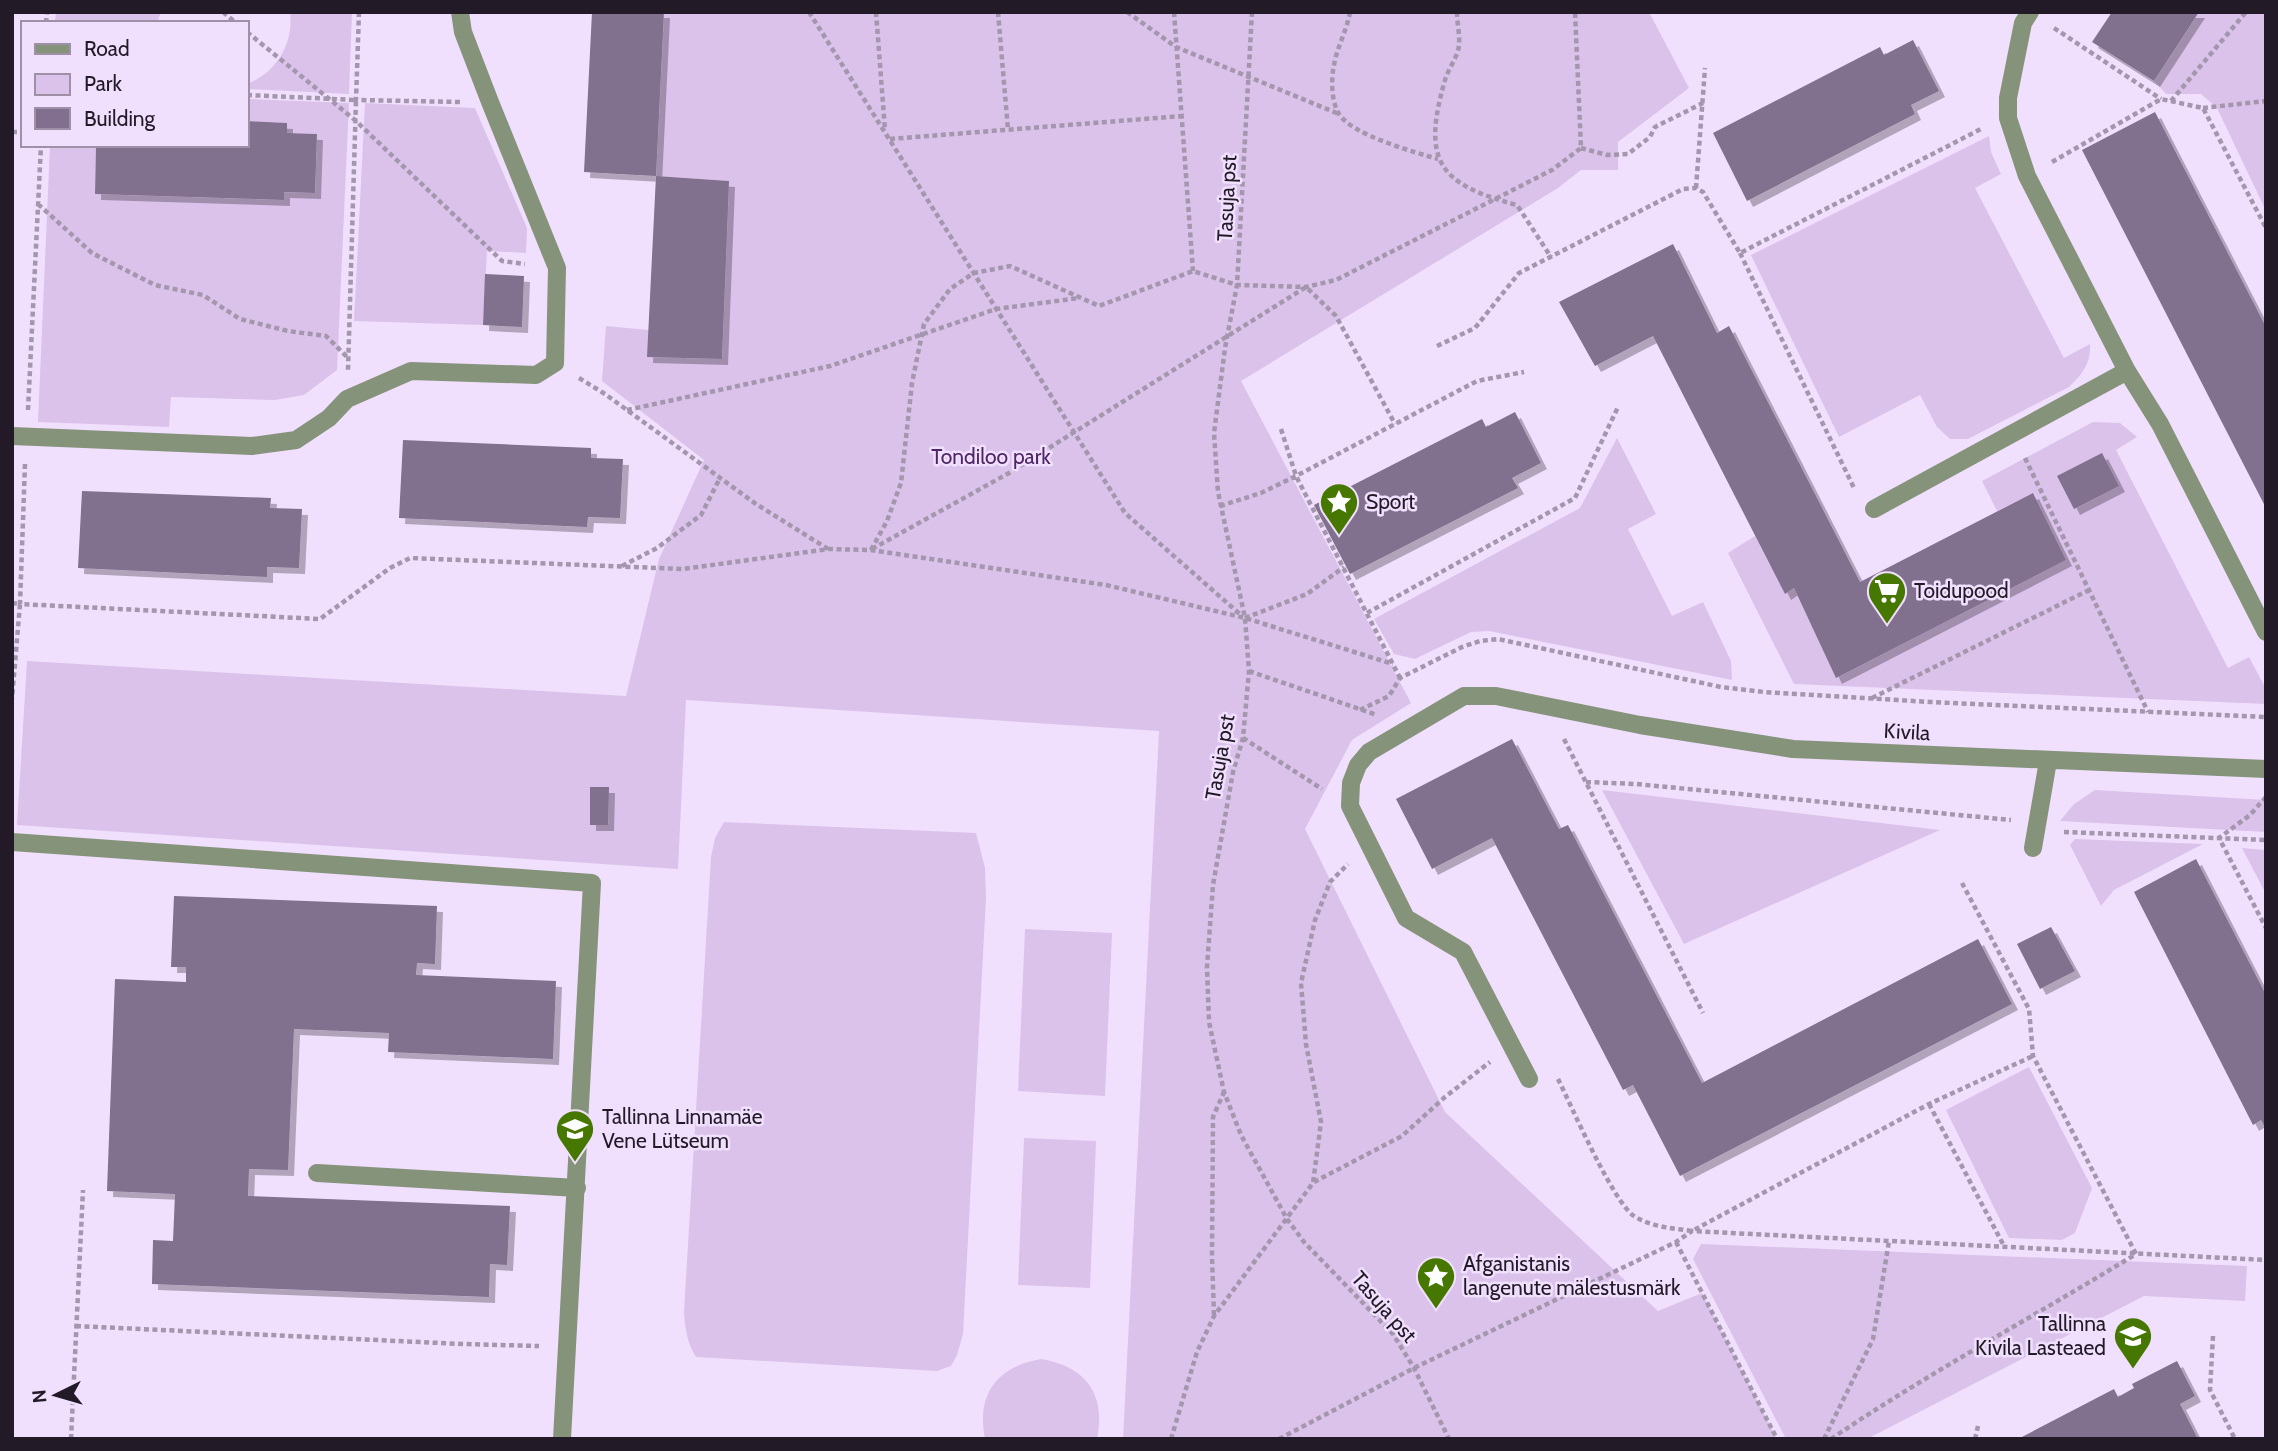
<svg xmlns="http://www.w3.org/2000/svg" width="2278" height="1451" font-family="Cabin,sans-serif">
  <defs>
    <filter id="shadow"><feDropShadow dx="6" dy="6" stdDeviation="0" flood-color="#0004"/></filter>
  </defs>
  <rect width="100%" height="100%" fill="#f1e0fd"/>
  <path fill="#dbc2eb" d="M56 12H161L157 23H55Z
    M290 12H352L349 94 247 89V84C276 73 294 44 290 12Z
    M664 12H1649L1689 88 1618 142V170H1581L1558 188 1241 381 1411 703 1352 740 1305 829 1445 1112 1658 1311 1702 1293 1777 1439H1123L1159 731 686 700 678 869 17 825 27 661 626 696 659 559 704 460 602 381 606 326 649 330 648 357 722 359 728 181 656 176Z
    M2199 12H2266V211L2217 108 2201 94H2166L2154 81Z
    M247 99 349 103 337 370 304 395 275 400 171 397 169 427 38 422 50 145H96L95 194 284 200V192L315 193 317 134 287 133V123L247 121Z
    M365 103 475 108 527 228 526 253 487 251 483 325 354 321Z
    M1989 136 1991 152 2001 174 1975 188 2064 358 2090 344C2091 363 2083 374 2069 387L1968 439H1950L1937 427 1920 395 1839 437 1751 255Z
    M2093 422 2120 423 2137 437 2116 450 2228 668 2249 657 2266 689V704L1794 684 1728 553 1755 536 1785 594 1794 588 1836 677 2065 560 2033 493 1997 511 1982 481Z
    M1617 438 1656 514 1628 529 1672 616 1703 602 1731 661 1732 680 1489 631 1471 632 1415 659 1394 654 1374 619 1580 508Z
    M1602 790 1940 830 1684 944Z
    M2095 790 2266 800V832L2060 821 2074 804Z
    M724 822 976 833 985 868 986 898 963 1334 957 1355 951 1366 937 1371 696 1357C687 1343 685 1328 684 1312L711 857 715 838Z
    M2075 839 2203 844 2114 890 2101 906 2070 845Z
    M2242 848 2266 850V894Z
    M1025 929 1112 933 1105 1096 1018 1091Z
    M2029 1067 2092 1188 2075 1233 2062 1240 2009 1238 1946 1110Z
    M1024 1138 1096 1141 1090 1288 1018 1285Z
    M1701 1244 2247 1266 2245 1301 2144 1296 1867 1439H1786L1693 1259Z
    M1042 1359C1086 1367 1106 1394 1097 1439H985C976 1394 997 1366 1042 1359Z"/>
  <path fill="#826f8f" filter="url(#shadow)" d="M592 12H664L656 176 584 172Z
    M2112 12H2199L2154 81 2092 42Z
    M1913 40 1939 91 1911 105 1915 114 1747 201 1713 133 1880 47 1884 55Z
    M2155 112 2266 327V508L2082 150Z
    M247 121 287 123V133L317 134 315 193 284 192V200L95 194 96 145H247Z
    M656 176 729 181 722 359 647 357Z
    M1673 244 1717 333 1729 326 1860 582 2033 493 2066 560 1836 678 1794 588 1785 594 1653 336 1595 366 1559 302Z
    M485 274 524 276 522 327 483 325Z
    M1515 412 1541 463 1512 478 1518 488 1350 574 1314 505 1482 419 1486 427Z
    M403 440 591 448V458L623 459 620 518 588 517 587 527 399 518Z
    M2102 453 2119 486 2074 509 2057 476Z
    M82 491 271 498 270 508 302 509 299 568 267 567V577L78 568Z
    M1512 739 1559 829 1568 825 1702 1083 1978 939 2012 1004 1680 1176 1633 1085 1623 1090 1492 838 1432 869 1396 799Z
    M590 787H609L608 825H590Z
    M2196 859 2266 995V1129L2261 1120 2253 1125 2134 892Z
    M174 896 437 906 435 964 417 963 416 975 556 981 553 1059 388 1052 389 1033 294 1029 288 1170 249 1169 248 1196 510 1206 507 1265 490 1264 489 1297 152 1284 153 1240 173 1241 175 1194 107 1191 115 979 186 982V967H171Z
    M2051 927 2075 971 2040 989 2017 944Z
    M2177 1361 2195 1396 2180 1404 2198 1439H2018L2114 1389 2118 1397 2134 1388 2132 1384Z"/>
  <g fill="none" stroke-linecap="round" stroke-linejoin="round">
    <path stroke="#a396ad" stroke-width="4.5" stroke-dasharray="5 3.5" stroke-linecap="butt" d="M223 12 236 23
      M359 12 356 100 461 102
      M809 12 1125 513 1242 616
      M876 12 885 130
      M998 12 1008 130
      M1127 12 1176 47 1339 114
      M1174 12 1193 271
      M1252 12 1237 285 1225 348 1214 433 1218 492 1245 618 1249 671 1243 738 1233 772 1213 885 1207 967 1209 1022 1224 1092 1241 1135 1287 1219 1304 1242 1393 1334 1414 1368 1449 1439
      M1350 12C1347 30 1337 47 1334 65 1331 79 1331 101 1339 114 1352 135 1414 152 1438 159
      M1457 12C1457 23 1460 35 1459 45 1458 57 1448 69 1445 80 1422 160 1437 184 1517 205L1551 257
      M46 23 47 12
      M2054 28 2161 99
      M247 32 355 120 502 261 525 264
      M247 95 356 100 348 370
      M2171 101 2246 12
      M2203 108 2266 101
      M12 132H23
      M890 139 1182 116
      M1581 148 1607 155 1628 154 1650 137 1655 127 1703 103
      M2052 162 2161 99 2203 108 2266 228
      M1696 188 1705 68
      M38 204 92 253 155 285 203 295 240 319 288 331 326 336 347 357
      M1740 253 1855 490
      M1437 346 1475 328 1519 273 1683 189 1696 188 1703 192 1740 253 1981 129
      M579 378 605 394 756 504 828 549
      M28 410 41 145
      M627 410 830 366 996 309 1079 298
      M1281 429 1296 476 1400 678
      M2025 458 2148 712
      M25 464 20 604 320 619 390 568 410 558 683 569 829 549 871 550 1106 585 1245 618 1393 664
      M1220 506 1261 493 1296 476 1477 381 1524 372
      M872 549 1009 473 1306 287 1336 316 1395 424
      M871 550 887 521 901 483 912 383 924 324 950 289 974 273 1010 266 1099 306 1193 271 1237 285 1306 287 1336 280 1552 170 1581 148 1575 12
      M622 566 657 548 701 515 720 478
      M12 603 20 604 12 699
      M1367 613 1575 498 1618 407
      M1245 618 1307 594 1344 567
      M1249 671 1377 715
      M1872 698 2089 590
      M1360 710 1389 696 1400 678 1462 647 1480 641 1498 639 1721 687 1764 692 1930 702 2266 717
      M1243 738 1322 789
      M1564 739 1703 1013
      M1586 782 1636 784 2011 820
      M2266 797 2250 815 2219 838 2266 928
      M2064 832 2266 840
      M1558 1079C1572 1107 1613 1202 1634 1216 1651 1227 1672 1228 1692 1231L1929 1104 2033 1056
      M1929 1104 2004 1246
      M1314 1182 1402 1136 1445 1097 1490 1062
      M1676 1242 1777 1439
      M1214 1315 1212 1257 1213 1117 1224 1092
      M76 1326 462 1344 539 1346
      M2213 1336 2210 1390 2235 1439
      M71 1439 83 1190
      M1171 1439 1197 1352 1214 1316 1313 1183 1321 1122 1306 1044 1301 983 1315 920 1330 882 1348 864
      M1279 1439 1414 1368 1676 1242 1692 1231 2266 1260
      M1824 1439 1873 1339 1889 1241
      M1831 1439C1930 1372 2035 1316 2136 1254L2033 1056 2029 1009 1962 883
      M1975 1439 1978 1426"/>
    <path stroke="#85937b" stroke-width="18" d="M2030 12 2023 23 2008 98V118L2027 176 2127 371 2160 424 2266 632
      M12 436 252 446 296 440 329 418 347 399 411 371 536 375 555 363 557 268 490 102 463 32 460 12
      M1874 509 2127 371
      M12 842 592 883 562 1439
      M2033 848 2048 761
      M1529 1079 1463 952 1406 918 1350 806 1351 783 1358 765 1369 752 1464 696H1496L1640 725 1793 749 2266 769
      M317 1173 577 1188"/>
  </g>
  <defs>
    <g id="sight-pin" transform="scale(2.0125)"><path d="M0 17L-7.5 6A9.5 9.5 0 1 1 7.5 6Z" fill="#467700" stroke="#f1e0fd"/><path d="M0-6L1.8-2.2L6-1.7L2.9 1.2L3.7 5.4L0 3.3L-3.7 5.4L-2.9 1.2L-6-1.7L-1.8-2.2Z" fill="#fff"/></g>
    <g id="supermarket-pin" transform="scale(2.0125)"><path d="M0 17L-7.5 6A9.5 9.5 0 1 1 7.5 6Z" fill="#467700" stroke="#f1e0fd"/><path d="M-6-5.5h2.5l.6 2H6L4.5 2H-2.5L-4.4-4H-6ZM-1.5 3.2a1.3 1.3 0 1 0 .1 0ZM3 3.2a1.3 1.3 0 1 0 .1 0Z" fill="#fff"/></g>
    <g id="school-pin" transform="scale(2.0125)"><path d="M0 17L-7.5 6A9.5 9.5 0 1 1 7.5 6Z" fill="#467700" stroke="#f1e0fd"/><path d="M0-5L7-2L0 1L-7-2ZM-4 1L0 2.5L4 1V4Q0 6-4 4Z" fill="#fff"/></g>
  </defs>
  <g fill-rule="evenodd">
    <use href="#sight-pin" x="1339" y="502"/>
    <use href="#supermarket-pin" x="1887" y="591"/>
    <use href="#school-pin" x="575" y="1129"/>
    <use href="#sight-pin" x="1436" y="1276"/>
    <use href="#school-pin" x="2133" y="1336"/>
  </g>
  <g text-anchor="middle" stroke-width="5" stroke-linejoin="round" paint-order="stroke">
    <g font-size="21" fill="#221a27" stroke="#f1e0fd">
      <text transform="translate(1227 198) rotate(-87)" y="7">Tasuja pst</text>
      <text transform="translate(1907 732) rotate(3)" y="7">Kivila</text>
      <text transform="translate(1220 757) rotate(-80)" y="7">Tasuja pst</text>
      <text transform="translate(1384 1307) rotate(49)" y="7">Tasuja pst</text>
    </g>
    <g font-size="21" fill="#4f2665" stroke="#f1e0fd">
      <text x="991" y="464">Tondiloo park</text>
    </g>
    <g font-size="21" fill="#221a27" stroke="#f1e0fd" text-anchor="start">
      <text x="1366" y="509">Sport</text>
      <text x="1914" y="598">Toidupood</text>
      <text x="602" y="1124">Tallinna Linnamäe<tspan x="602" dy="24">Vene Lütseum</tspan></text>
      <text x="1463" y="1271">Afganistanis<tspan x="1463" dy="24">langenute mälestusmärk</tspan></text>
      <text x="2106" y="1331" text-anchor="end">Tallinna<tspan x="2106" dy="24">Kivila Lasteaed</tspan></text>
    </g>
  </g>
  <rect width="2278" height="1451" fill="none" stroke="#221a27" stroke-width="28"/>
  <rect x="21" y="21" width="228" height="126" fill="#f1e0fd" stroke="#9e91a7" stroke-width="2"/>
  <rect x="35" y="44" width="35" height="10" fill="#85937b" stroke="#9e91a7" stroke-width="2"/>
  <text x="84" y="56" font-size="21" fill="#221a27">Road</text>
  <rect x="35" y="74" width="35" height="21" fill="#dbc2eb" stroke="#9e91a7" stroke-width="2"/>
  <text x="84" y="91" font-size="21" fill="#221a27">Park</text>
  <rect x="35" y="108" width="35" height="21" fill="#826f8f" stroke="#9e91a7" stroke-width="2"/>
  <text x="84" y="126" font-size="21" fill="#221a27">Building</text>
  <g transform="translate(56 1395) rotate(265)" stroke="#f1e0fd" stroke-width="5" paint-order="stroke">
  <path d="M0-5L12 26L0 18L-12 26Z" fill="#221a27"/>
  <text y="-10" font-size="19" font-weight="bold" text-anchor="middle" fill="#221a27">N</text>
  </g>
</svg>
